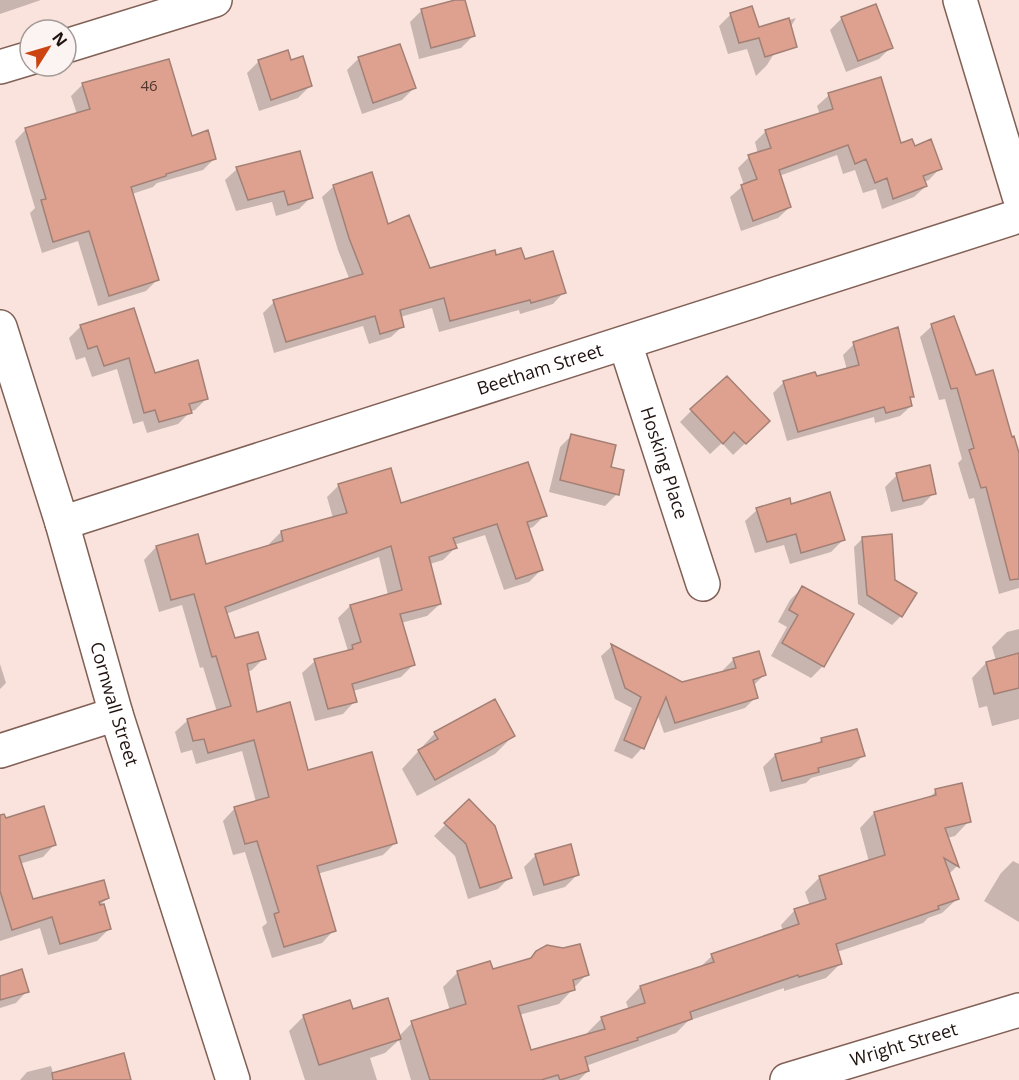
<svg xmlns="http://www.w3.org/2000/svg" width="1019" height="1080" font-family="'Open Sans',sans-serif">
  <rect width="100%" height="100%" fill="#fae3dc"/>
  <path fill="#0003" d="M0 0H41L0 14Z
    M463 0 473 36 461 48 419 59 410 22 422 10Z
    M731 14 758 29 796 18 767 65 756 76 747 49 728 54 719 26Z
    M842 18 891 47 879 59 846 72 830 30Z
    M359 58 414 88 402 100 362 114 347 70Z
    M259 61H290L310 86 298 98 259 111 247 73Z
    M83 84 191 137 215 158 203 170 157 183 153 187 132 194 157 280 146 291 98 306 78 241 42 253 30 213 35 208 15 141 26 129 77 114 71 96Z
    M829 95 900 145 914 148 940 168 929 180 924 182 926 186 914 197 882 209 876 189 863 193 855 170 843 174 837 155 779 176 790 207 778 218 741 231 730 197 744 185 738 168 749 157 758 154 755 142 766 131 820 115 817 106Z
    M237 169 311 197 299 209 276 216 272 202 236 211 225 180Z
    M334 186 387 226 430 269 495 257 524 261 564 292 553 304 520 314 519 310 439 332 432 308 400 317 403 326 391 337 369 344 363 326 274 353 263 313 274 302 349 278 338 250 322 197Z
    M81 326 154 374 207 398 195 410 190 412 178 424 147 433 143 421 133 424 117 369 92 377 85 357 76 360 69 338Z
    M932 326 975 377 1011 439 1019 458V588L999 594 974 498 969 499 958 463 962 459 945 399 939 400 920 337Z
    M854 344 912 396 909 399 911 406 900 416 875 423 874 417 787 441 773 393 784 382 816 378 847 370 843 355Z
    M692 410 756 433 733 455 722 443 710 454 680 422Z
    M571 436 609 468 617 494 605 506 549 492 560 447Z
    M897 475 934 493 922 505 891 512 885 487Z
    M339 485 400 505 545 515 533 527 528 529 542 569 529 582 504 590 485 535 454 545 455 548 443 560 430 564 440 604 427 616 401 623 413 665 401 677 353 691 355 701 343 714 315 721 302 673 315 661 348 651 338 618 350 606 388 595 379 557 226 614 235 640 264 658 252 670 247 672 255 713 307 772 395 843 383 855 317 874 334 930 322 943 272 958 262 927 267 923 245 852 233 855 223 821 235 808 256 802 242 751 196 764 192 750 181 753 175 732 188 720 217 712 203 667 200 668 182 605 159 612 144 560 156 547 197 536 205 566 270 547 269 544 281 532 333 518 327 497Z
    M790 506 843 540 831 552 790 564 784 545 755 553 745 521 757 510Z
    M863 538 894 581 901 616 892 625 858 604 854 547Z
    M802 588 823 666 811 678 771 656 787 627 778 622 790 600Z
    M1019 629V719L992 726 987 706 979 708 972 678 986 663 996 661 992 647 1007 632Z
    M612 646 681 684 724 673 723 670 734 659 765 674 754 685 756 697 745 708 664 733 657 713 642 748 632 759 614 751 632 708 615 699 601 656Z
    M0 664 6 683 0 689Z
    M495 701 513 736 495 754 417 796 402 769 435 733Z
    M822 739 863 756 851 767 811 778 806 783 770 792 763 767 775 755 816 745Z
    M936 791 969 821 955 836 947 838 957 866 948 875 957 899 942 913 928 918 923 923 837 952 840 964 826 978 784 991V988L688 1021 676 1033 586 1066 588 1071 579 1080H411L399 1040 385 1053 370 1058 377 1080H305L289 1031 304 1016 352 1011 398 1037 412 1023 450 1011 443 987 457 973 489 963 492 971 528 961 537 952 587 974 559 1004 519 1015 530 1052 588 1035 587 1033 602 1018 629 1010 626 1002 640 987 699 968 712 956 783 931 781 925 795 910 810 906 805 892 820 877 869 862 860 828 874 813 928 799Z
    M469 801 510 877 498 889 468 899 455 856 434 836Z
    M0 821 54 845 43 857 19 864 32 901 108 898 102 903 109 929 97 941 48 955 40 928 0 941Z
    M536 855 577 875 565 887 533 896 524 867Z
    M1013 861 1019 864V922L984 901 1001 873Z
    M0 978 27 991 16 1003 0 1008Z
    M51 1066 55 1080H20L27 1072Z"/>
  <path fill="#dea18f" stroke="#a38076" stroke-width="1.5" d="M455 0H465L475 36 431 48 421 9Z
    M876 4 893 48 858 61 841 17Z
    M752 6 759 27 789 18 797 47 765 57 759 38 739 43 730 13Z
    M400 44 416 88 373 103 358 57Z
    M288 50 291 60 303 56 312 86 271 100 258 60Z
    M169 59 192 136 208 130 216 159 166 174V176L131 187 159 280 109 296 89 231 53 242 41 200 46 199 25 128 90 109 82 83Z
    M881 77 901 143 912 139 915 146 931 139 942 169 923 176 927 186 893 199 887 178 875 183 866 159 855 164 848 145 779 170 791 207 753 221 741 185 757 179 748 155 771 148 765 130 833 109 828 93Z
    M300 151 313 198 288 205 284 191 248 200 236 167Z
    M372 172 388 224 409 215 430 268 495 250 496 255 521 248 525 259 553 251 566 293 531 303 530 300 450 321 444 298 400 310 404 327 380 334 375 316 286 342 273 300 363 274 349 238 333 185Z
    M134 308 155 373 198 360 208 399 189 404 192 413 159 422 155 410 144 413 129 358 104 366 97 346 88 349 80 325Z
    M954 316 976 375 993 370 1012 437 1014 436 1019 453V579L1010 580 986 487 981 488 969 450 974 448 957 388 951 389 931 324Z
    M898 327 914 397H910L912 406 886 413 884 407 798 432 783 381 815 372 817 376 859 365 853 342Z
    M727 376 770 421 746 444 734 432 723 444 690 409Z
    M571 434 616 445 611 467 624 470 619 495 560 480Z
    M528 462 547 516 527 522 543 570 516 579 497 524 453 538 457 548 429 557 441 604 400 614 415 665 352 684 357 702 328 709 314 659 353 649 352 645 361 642 350 605 402 590 391 546 225 607 235 638 258 632 266 659 247 664 257 712 290 702 308 770 372 752 397 843 317 866 336 931 284 947 274 914 279 912 257 841 245 844 234 807 269 797 254 740 208 753 204 739 193 741 187 719 231 706 216 656 212 657 194 594 171 600 156 546 198 534 206 564 283 541 281 531 347 513 338 484 391 468 401 503Z
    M930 465 936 494 903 501 896 473Z
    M830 492 845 540 801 553 796 534 767 542 756 508 790 498 791 504Z
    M892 534 895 580 917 593 902 617 867 595 862 537Z
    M802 586 854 614 824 667 782 643 798 615 789 610Z
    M611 644 682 682 736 668 733 658 759 651 766 675 753 680 758 698 675 723 666 697 644 749 624 740 641 697 625 688Z
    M1019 653V688L994 694 986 662Z
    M495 699 515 736 435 780 418 750 438 739 434 732Z
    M857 729 865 756 818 768 819 772 782 781 775 754 822 742 821 738Z
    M962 783 971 822 945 828 959 867 944 858 959 899 938 906 939 909 836 944 842 964 799 977 798 975 690 1012 692 1019 637 1038 638 1040 585 1057 589 1071 560 1080 558 1075 541 1080H430L411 1021 466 1004 457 971 490 961 493 969 531 958 536 951 547 945 563 948 580 944 589 975 573 980 575 990 518 1006 531 1050 605 1029 601 1017 645 1003 640 986 714 962 711 954 799 924 794 909 826 899 819 876 885 855 874 812 936 795 935 789Z
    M469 799 495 826 512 878 480 888 466 844 444 823Z
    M44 806 56 845 19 856 33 899 104 880 109 898 99 902 100 905 104 904 111 929 60 944 52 917 12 930 0 891V815L4 814 6 818Z
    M571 844 579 875 544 885 535 854Z
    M22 969 29 992 0 1000V976Z
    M388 998 401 1039 319 1065 303 1015 350 1000 353 1009Z
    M124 1053 131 1080H53L52 1073Z"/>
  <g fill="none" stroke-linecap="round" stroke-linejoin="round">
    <g stroke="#816056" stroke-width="36">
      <g id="minor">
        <path d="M960 0 1019 196"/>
        <path d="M66 46 215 0"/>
        <path d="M0 67 30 58"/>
        <path id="s1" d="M0 327 62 523 116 714 233 1080"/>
        <path id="s2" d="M625 343 703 584"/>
        <path id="s3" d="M62 523 1019 216"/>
        <path d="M0 751 116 714"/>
        <path id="s4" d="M787 1080 1019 1010"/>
      </g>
    </g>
    <use href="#minor" stroke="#fff" stroke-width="33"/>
  </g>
  <g text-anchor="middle" stroke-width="5" stroke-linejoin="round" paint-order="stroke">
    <g font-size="15" fill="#50362f">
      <text x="149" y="91">46</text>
    </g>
    <g font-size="18" fill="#20130f" stroke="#fcf4f2">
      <text dy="6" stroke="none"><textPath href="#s3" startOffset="502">Beetham Street</textPath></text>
      <text dy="6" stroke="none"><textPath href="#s2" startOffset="126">Hosking Place</textPath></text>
      <text dy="6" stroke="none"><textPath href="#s1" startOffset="394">Cornwall Street</textPath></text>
      <text dy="6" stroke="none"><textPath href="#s4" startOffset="122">Wright Street</textPath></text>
    </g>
  </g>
  <g transform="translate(48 48) rotate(53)"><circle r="28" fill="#fcf4f2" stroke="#a49a97" stroke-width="1.5"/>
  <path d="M0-4.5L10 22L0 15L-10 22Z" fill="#cb4411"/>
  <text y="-9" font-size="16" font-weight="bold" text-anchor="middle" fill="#20130f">N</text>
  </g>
</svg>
